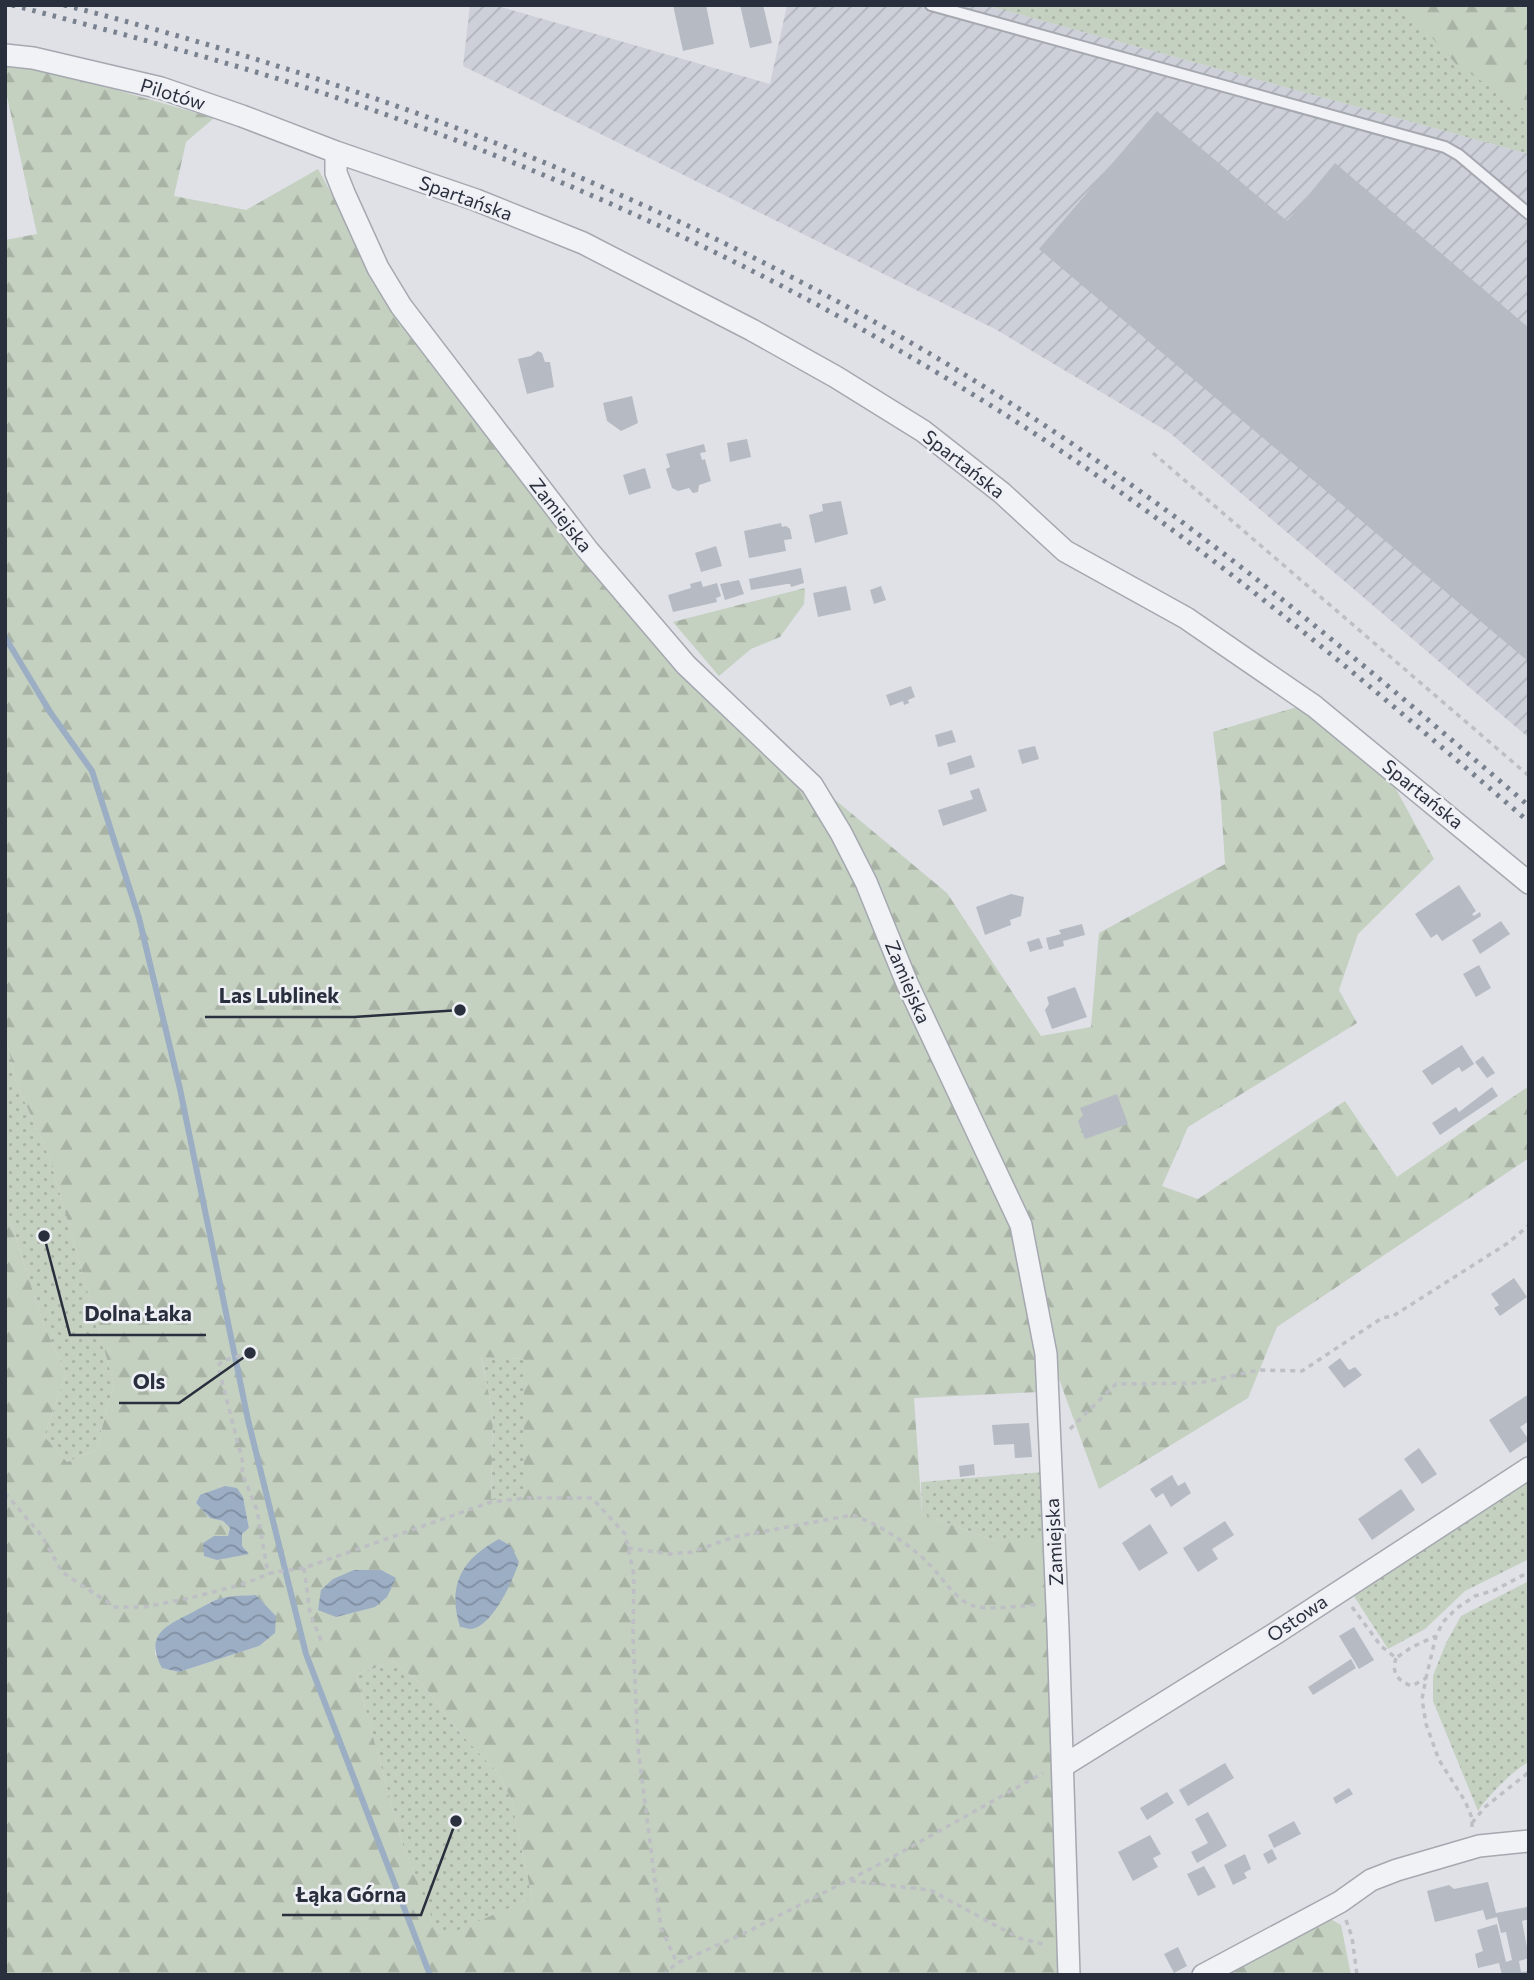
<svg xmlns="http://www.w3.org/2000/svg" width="1534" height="1980" font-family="Commissioner,sans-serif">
  <defs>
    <pattern id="industrial-furrows" width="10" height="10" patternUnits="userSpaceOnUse" patternTransform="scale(1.75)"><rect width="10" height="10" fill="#cdd0d8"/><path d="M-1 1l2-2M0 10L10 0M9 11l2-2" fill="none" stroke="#b0b3ba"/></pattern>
    <pattern id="grass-dots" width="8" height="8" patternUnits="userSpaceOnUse" patternTransform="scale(1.75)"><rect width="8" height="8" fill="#c4d0c0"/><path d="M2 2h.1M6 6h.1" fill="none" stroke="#a8b3a6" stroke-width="1.8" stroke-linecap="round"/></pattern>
    <pattern id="forest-firs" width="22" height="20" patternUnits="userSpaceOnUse" patternTransform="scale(1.75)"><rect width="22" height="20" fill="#c4d0c0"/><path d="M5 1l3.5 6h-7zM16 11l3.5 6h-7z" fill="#a8b3a6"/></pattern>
    <pattern id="water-waves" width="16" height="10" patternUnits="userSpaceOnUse" patternTransform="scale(1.75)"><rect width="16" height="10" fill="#9caec4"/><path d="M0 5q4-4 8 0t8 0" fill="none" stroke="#7f8ea0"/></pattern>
  </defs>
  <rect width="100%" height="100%" fill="#dfe1e7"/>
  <path fill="url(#industrial-furrows)" d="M470 5H494L770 84 787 5H985L1529 154V738L1170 433 995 329 463 66Z"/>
  <path fill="url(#grass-dots)" d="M985 5H1529V154Z
    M5 1034 16 1082 50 1159 114 1384 96 1450 67 1462 44 1436 66 1374 43 1323 5 1204Z
    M481 1356 524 1359 525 1495 491 1500 493 1414Z
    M1043 1472V1542H999L922 1514 921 1482Z
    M1529 1474V1559L1465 1591 1425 1629 1388 1649 1352 1593Z
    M1529 1581V1762C1514 1769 1487 1797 1478 1811L1433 1701V1676L1446 1643 1461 1616Z
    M394 1662 425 1687 460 1733 497 1772 511 1798 532 1898 440 1939 402 1843 356 1674Z"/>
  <path fill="url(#forest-firs)" fill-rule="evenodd" d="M1402 5H1529V113L1456 64Z
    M25 65 68 76 214 118 186 142 174 196 246 210 318 169 397 313 807 791 861 882 1014 1226 1037 1356 1039 1392 914 1398 922 1514 999 1542H1043L1054 1765 1062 1975H5V1204L43 1323 66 1374 44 1436 67 1462 96 1450 114 1384 50 1159 16 1082 5 1034V240L37 234 5 87V67ZM481 1357 524 1359V1495L491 1499 493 1414ZM200 1495 243 1497 249 1528 242 1534V1546L249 1554 214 1536H228L230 1528 223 1521 210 1518 196 1503ZM256 1595 276 1616 259 1646 179 1672 163 1668 155 1654 156 1642 210 1602 226 1597ZM394 1662 425 1687 460 1733 497 1772 511 1798 532 1898 440 1938 402 1843 356 1674Z
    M805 588 804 604 780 637 751 649 719 676 673 622Z
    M1300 706 1390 778 1434 859 1358 934 1339 990 1357 1023 1188 1127 1162 1186 1198 1199 1345 1101 1397 1177 1529 1086V1158L1277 1327 1248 1398 1099 1489 1054 1365 1027 1223 821 788 947 893 1041 1036 1091 1027 1099 933 1225 864 1220 788 1213 732Z
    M1327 1917 1341 1925 1351 1975H1222Z"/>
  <path fill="url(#water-waves)" d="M225 1486 237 1488 243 1497 249 1528 242 1534V1546L249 1554 217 1560 204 1556 203 1543 214 1536H228L230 1528 223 1521 210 1518 196 1503 200 1495Z
    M499 1539 511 1546 519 1562C513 1580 493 1626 471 1629 467 1629 464 1627 460 1627 447 1585 462 1559 499 1539Z
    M354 1570H381L396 1578 387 1597 375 1607 336 1617 318 1610 321 1590 333 1579Z
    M256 1595 276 1616 275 1633 259 1646 179 1672 162 1668C144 1634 166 1626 193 1612 203 1607 212 1600 223 1598 233 1595 245 1596 256 1595Z"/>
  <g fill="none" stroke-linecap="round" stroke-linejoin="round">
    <path stroke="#9caec4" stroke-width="6" d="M5 637 50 712 92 771 139 918 180 1089 248 1420 306 1654 430 1975"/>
  </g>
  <path fill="#b6bac3" d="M673 5H706L714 44 683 51Z
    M740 5H763L772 43 750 48Z
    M1157 111 1287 221 1335 163 1529 328V662L1039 249Z
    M538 351 542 353 545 362H550L554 387 527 394 518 359 531 356Z
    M632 396 638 423 621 431 607 421 603 403Z
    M747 439 751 457 730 462 727 443Z
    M704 444 706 452 700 453 702 460 705 459 711 481 699 485 698 492 693 493 689 488 678 491 672 488 666 469 670 467 666 454Z
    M645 468 651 488 629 495 623 475Z
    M841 501 848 534 815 543 809 515 823 511 822 504Z
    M781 523 782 527 786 526 790 529 792 539 784 540 786 551 749 558 744 531Z
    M716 546 722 566 701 572 695 553Z
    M801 568 804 583 791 587 790 584H787L751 590 749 579Z
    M739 580 744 594 725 600 720 584Z
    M701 581 703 587 717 583 721 596 716 598 717 602 673 612 668 595 691 588 690 584Z
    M846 586 851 610 818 617 813 593Z
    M881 586 886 600 874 604 870 590Z
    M911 686 915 697 908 700 909 703 904 705 903 701 890 706 886 695Z
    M952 730 956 742 938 747 935 735Z
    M1035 746 1039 759 1022 764 1018 750Z
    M971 755 975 767 950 775 947 763Z
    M979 788 987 811 943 826 938 810 973 799 970 791Z
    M1459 885 1476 911 1472 914 1474 916 1480 912 1481 916 1442 941 1437 934 1431 938 1415 914Z
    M1011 894 1024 897 1021 916 1010 920 1011 925 985 935 976 907Z
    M1501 921 1510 934 1480 954 1472 940Z
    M1082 924 1085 935 1063 941 1064 946 1049 950 1046 938 1061 934 1059 930Z
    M1039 938 1043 948 1030 952 1027 942Z
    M1479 965 1491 988 1476 997 1463 974Z
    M1075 987 1087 1017 1052 1029 1045 1010 1049 1004 1047 997Z
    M1462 1045 1474 1064 1462 1072 1459 1067 1432 1085 1422 1071Z
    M1483 1056 1495 1073 1487 1078 1475 1062Z
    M1492 1087 1498 1096 1440 1135 1432 1123 1456 1107 1459 1112Z
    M1117 1094 1128 1124 1085 1139 1078 1121 1083 1115 1080 1108Z
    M1514 1278 1527 1297 1500 1316 1494 1308 1499 1305 1491 1294Z
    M1340 1358 1349 1370 1355 1367 1362 1375 1344 1388 1328 1367Z
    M1529 1394V1421L1520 1427 1529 1440 1510 1453 1489 1420Z
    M1029 1423 1032 1457 1015 1458 1014 1444 994 1445 992 1425Z
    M1419 1448 1437 1474 1422 1484 1404 1459Z
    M974 1464 975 1475 960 1477 959 1466Z
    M1172 1475 1178 1486 1185 1482 1191 1493 1171 1507 1163 1493 1156 1498 1150 1489Z
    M1401 1489 1415 1510 1372 1540 1358 1519Z
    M1225 1521 1234 1535 1212 1549 1218 1559 1198 1572 1183 1548Z
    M1150 1524 1168 1553 1139 1571 1122 1543Z
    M1354 1627 1374 1660 1359 1669 1339 1636Z
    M1351 1659 1356 1668 1313 1695 1308 1687Z
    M1225 1763 1234 1778 1188 1806 1179 1790Z
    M1349 1788 1353 1794 1336 1804 1333 1798Z
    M1167 1792 1174 1803 1147 1820 1140 1808Z
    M1208 1812 1227 1846 1197 1863 1191 1852 1208 1843 1195 1819Z
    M1294 1821 1301 1834 1274 1848 1268 1835Z
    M1150 1835 1161 1854 1153 1858 1158 1867 1133 1881 1118 1852Z
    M1272 1849 1277 1859 1268 1864 1263 1854Z
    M1245 1854 1251 1869 1244 1873 1247 1878 1233 1885 1224 1865Z
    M1204 1866 1216 1887 1198 1896 1187 1874Z
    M1488 1882 1496 1913 1527 1907 1529 1919 1522 1921 1529 1958 1519 1961 1521 1972 1529 1971V1975H1502L1499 1963 1478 1968 1475 1954 1483 1951 1477 1930 1497 1924 1506 1962 1512 1960 1506 1932 1501 1933 1497 1917 1486 1920 1483 1910 1435 1922 1427 1891 1449 1885 1454 1889Z
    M1178 1947 1187 1966 1174 1973 1164 1954Z"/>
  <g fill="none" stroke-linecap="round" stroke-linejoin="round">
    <g stroke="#a5a8b0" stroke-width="14">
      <path id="lane" d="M931 5 1445 147 1459 155 1529 214"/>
    </g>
    <g stroke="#a5a8b0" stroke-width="24">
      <path id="street" d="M5 55 33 58 161 88 242 116 336 152 476 200 583 243 752 330 836 377 923 431 1002 493 1065 551 1186 618 1314 706 1529 883
        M336 152V173L344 193 378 268 401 306 587 549 686 665 812 785 841 833 866 882 907 983 1021 1225 1046 1354 1058 1629 1069 1975
        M1063 1766 1276 1633 1529 1468
        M1203 1975 1340 1902 1371 1880 1397 1870 1479 1846 1529 1841"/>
    </g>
    <path stroke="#bdbfc5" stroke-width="3.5" stroke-dasharray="5 5" stroke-linecap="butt" d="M1153 453 1529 776
      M250 1353 222 1361 218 1366 243 1463 242 1473 257 1510 268 1574
      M1070 1429 1116 1384 1200 1383 1259 1370 1302 1371 1382 1318 1393 1316 1508 1243 1529 1225
      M5 1493 42 1536 62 1572 115 1607H144L190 1598 240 1585 274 1572 304 1568 491 1502 525 1498H592L625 1534 634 1575 633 1636 638 1748 661 1928 677 1963
      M628 1548 669 1554 692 1552 734 1537 852 1515C879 1524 911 1545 930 1565 942 1577 956 1601 974 1606 987 1610 1025 1606 1039 1604
      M304 1568 310 1613 322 1643
      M1352 1607 1381 1646 1396 1658 1412 1647 1436 1636
      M1396 1658C1391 1673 1398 1681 1412 1686L1426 1678
      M1472 1823 1485 1807 1529 1772
      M1472 1827V1818L1465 1801 1439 1760 1426 1724 1422 1699 1426 1678 1436 1636 1443 1622 1457 1608 1475 1596 1495 1590 1529 1572
      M851 1881 930 1890 1019 1938 1047 1945
      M1346 1920 1352 1937 1357 1975
      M663 1975 677 1963 745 1933 882 1863 1043 1773"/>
    <use href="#lane" stroke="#f1f2f5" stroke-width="10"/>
    <use href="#street" stroke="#f1f2f5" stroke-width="21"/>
    <path stroke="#79818f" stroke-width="5" stroke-dasharray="3.5 7" stroke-linecap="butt" d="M12 5C142 39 272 73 398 119 634 203 862 317 1070 457 1232 567 1380 694 1529 822
      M64 5C427 98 766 236 1077 447 1237 556 1382 680 1529 806"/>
  </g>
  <g text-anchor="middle" stroke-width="5" stroke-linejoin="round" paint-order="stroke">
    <g font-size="19" fill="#292f3c" stroke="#eef0f5">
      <text transform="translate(173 94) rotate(17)" y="7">Pilotów</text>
      <text transform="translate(466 198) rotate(20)" y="7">Spartańska</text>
      <text transform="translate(964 464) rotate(38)" y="7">Spartańska</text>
      <text transform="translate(561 515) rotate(52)" y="7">Zamiejska</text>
      <text transform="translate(1423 794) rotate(39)" y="7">Spartańska</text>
      <text transform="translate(908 982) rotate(67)" y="7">Zamiejska</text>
      <text transform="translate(1054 1542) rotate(-93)" y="7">Zamiejska</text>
      <text transform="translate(1297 1618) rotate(-34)" y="7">Ostowa</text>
    </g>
  </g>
  <path fill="none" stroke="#292f3c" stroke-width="2.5" d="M460 1010L354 1017H205M44 1236L70 1335H206M250 1353L179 1403H119M456 1821L421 1915H282"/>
  <g fill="#292f3c" stroke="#eef0f5" stroke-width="2.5">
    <circle cx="460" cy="1010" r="7"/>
    <circle cx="44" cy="1236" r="7"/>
    <circle cx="250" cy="1353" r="7"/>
    <circle cx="456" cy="1821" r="7"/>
  </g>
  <g font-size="21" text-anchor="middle" font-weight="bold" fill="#292f3c" stroke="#eef0f5" stroke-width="5" stroke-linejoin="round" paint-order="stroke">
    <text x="279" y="1003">Las Lublinek</text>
    <text x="138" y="1321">Dolna Łaka</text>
    <text x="149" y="1389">Ols</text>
    <text x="351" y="1902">Łąka Górna</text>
  </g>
  <rect width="1534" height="1980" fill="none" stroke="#292f3c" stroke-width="14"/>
</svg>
